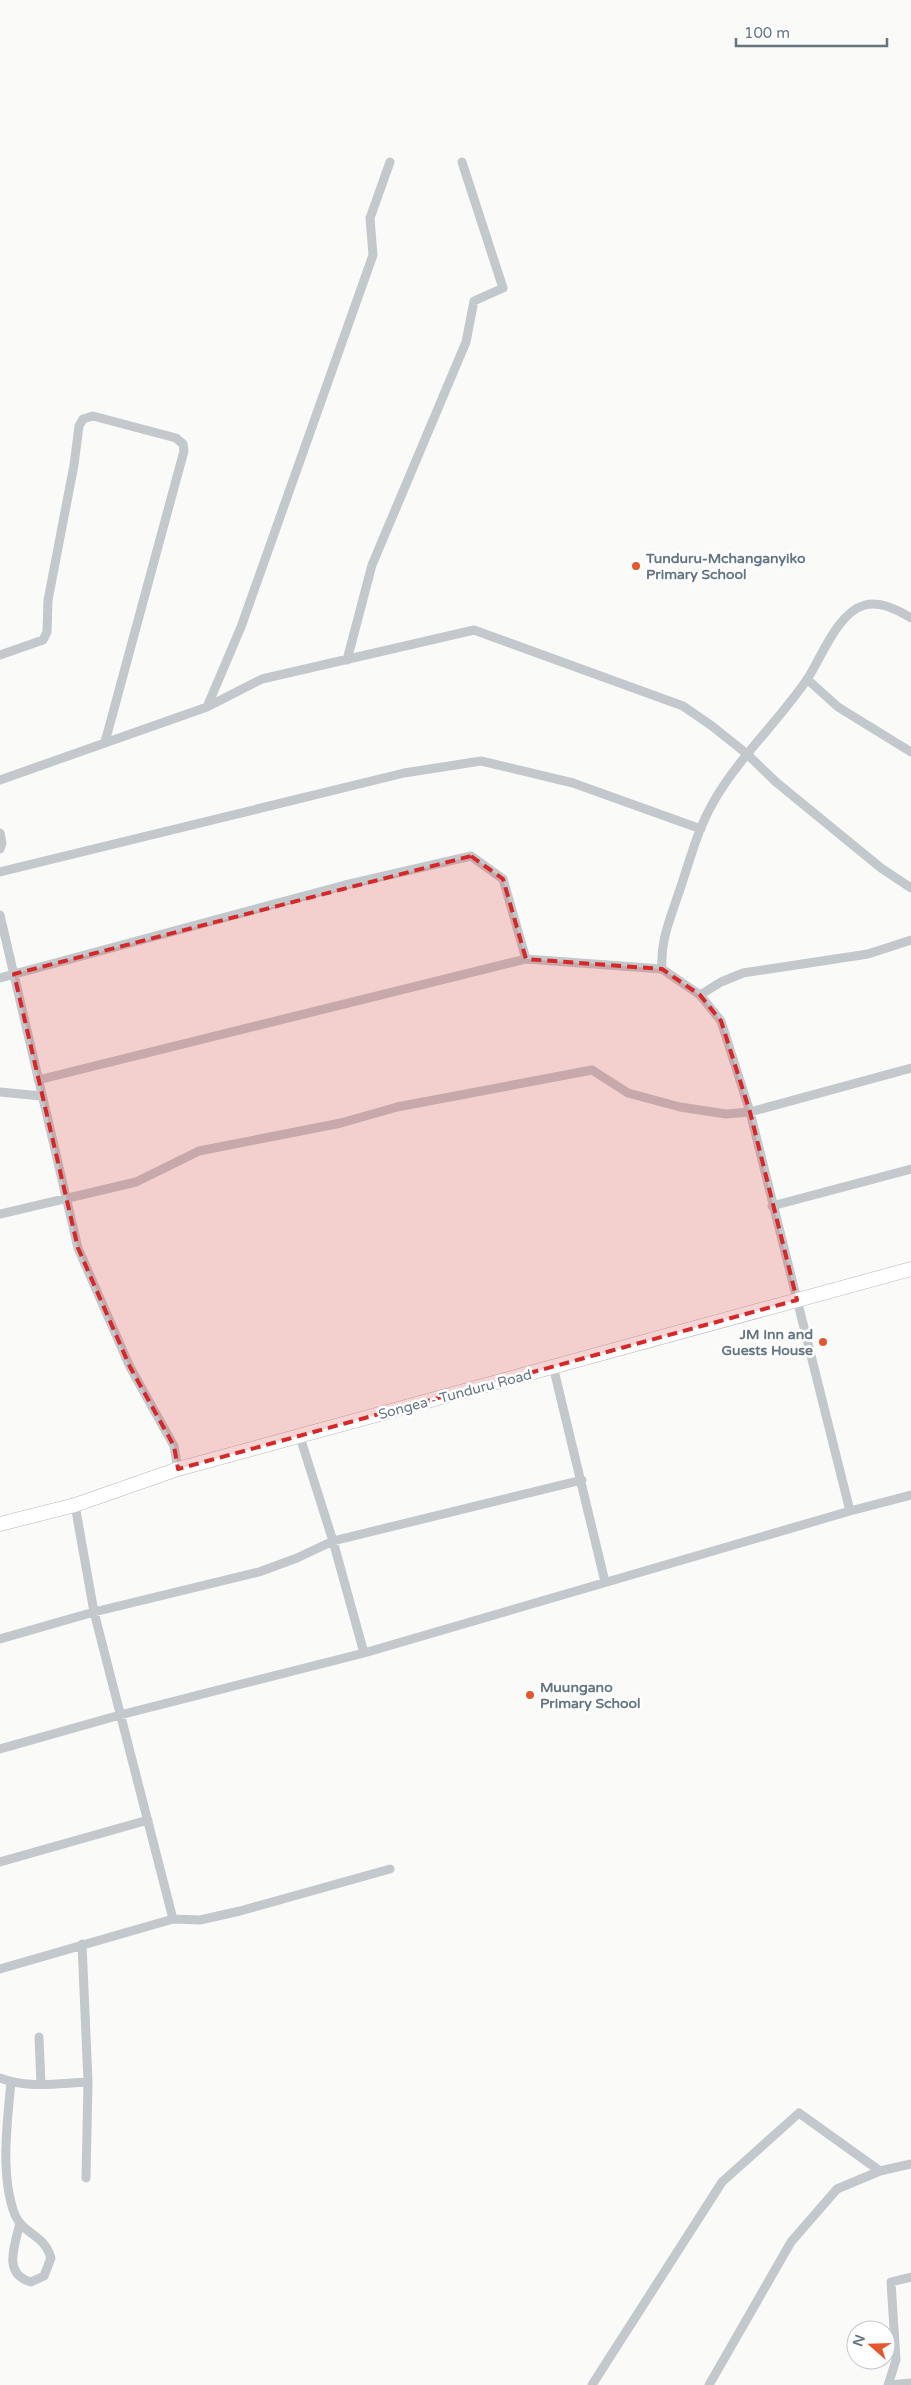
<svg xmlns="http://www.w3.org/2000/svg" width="911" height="2385" font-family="'Varela Round',sans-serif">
  <rect width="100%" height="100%" fill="#fafaf8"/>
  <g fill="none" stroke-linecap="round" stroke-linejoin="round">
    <g stroke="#b4b9bd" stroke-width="15">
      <path id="trunk" d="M0 1524 75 1505 178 1469 911 1269"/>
    </g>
    <path stroke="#c3c8cc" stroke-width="9" d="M0 655 43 640 47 632 48 600 74 465 79 426 83 419 93 416 176 438 183 444 184 451 105 742
      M347 660 372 565 466 342 474 301 503 288 462 162
      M807 679 838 707 911 752
      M207 707 241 627 373 255 370 218 390 162
      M0 780 207 707 262 679 474 630 683 706 712 726 747 754 776 782 881 868 911 888
      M0 833 2 843 0 849
      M0 872 404 773 481 761 573 783 701 829
      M0 915 78 1248 130 1367 174 1446 178 1469
      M0 978 345 885 471 856 503 879 526 959
      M700 995 721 982 743 973 868 954 911 940
      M38 1080 526 959 662 969
      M0 1092 41 1096
      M772 1206 911 1169
      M0 1214 136 1182 199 1151 341 1123 397 1107 592 1070 628 1093 680 1107 726 1114 750 1112 911 1068
      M553 1366 605 1582
      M300 1437 333 1541 364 1653
      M75 1505 94 1612 173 1919
      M850 1511 750 1112 721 1021 700 995 662 969C660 940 671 917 680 889 690 860 698 828 714 801 740 756 779 721 808 678 822 656 838 612 865 605 880 601 898 610 911 618
      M0 1639 94 1612 259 1572 297 1558 333 1541 582 1480
      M0 1749 120 1715 364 1653 850 1511 911 1495
      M0 1862 148 1820
      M82 1944 88 2082 86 2178
      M0 1969 173 1919 200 1920 240 1911 390 1869
      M39 2037 41 2084
      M0 2078C27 2089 60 2083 88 2082
      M11 2082C7 2124 0 2176 15 2215 24 2235 44 2234 51 2258L44 2276 31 2282C2 2274 15 2245 20 2223
      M592 2385 722 2182 799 2113 880 2171
      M709 2385 791 2242 837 2189 880 2171 911 2164
      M888 2385 896 2360 891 2282 911 2277
      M889 2385 911 2383"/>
    <use href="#trunk" stroke="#fff" stroke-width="14"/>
  </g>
  <path fill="#d62828" fill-opacity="0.2" stroke="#d62828" stroke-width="4" stroke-dasharray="10 6" stroke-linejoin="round" d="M471 856 503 879 526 959 662 969 700 995 721 1021 750 1112 797 1300 178 1469 174 1446 130 1367 78 1248 14 974Z"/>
  <g fill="#e4572e" stroke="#fff" stroke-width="2">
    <circle cx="636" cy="566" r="5"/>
    <circle cx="823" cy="1342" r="5"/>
    <circle cx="530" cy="1695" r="5"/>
  </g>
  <g text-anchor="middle" stroke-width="5" stroke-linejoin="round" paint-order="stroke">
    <g font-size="14" font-weight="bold" fill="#657683" stroke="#fff" text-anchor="start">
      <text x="646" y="563">Tunduru-Mchanganyiko<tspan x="646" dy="16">Primary School</tspan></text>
      <text x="813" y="1339" text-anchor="end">JM Inn and<tspan x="813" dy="16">Guests House</tspan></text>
      <text x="540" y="1692">Muungano<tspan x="540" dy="16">Primary School</tspan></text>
    </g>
    <g font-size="14" fill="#657683" stroke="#fff">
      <text transform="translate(455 1394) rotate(-15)" y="5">Songea - Tunduru Road</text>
    </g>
  </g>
  <g transform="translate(871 2345) rotate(290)"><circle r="24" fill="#ffffff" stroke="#c1c8cd"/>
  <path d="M0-4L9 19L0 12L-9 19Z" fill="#e4572e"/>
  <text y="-8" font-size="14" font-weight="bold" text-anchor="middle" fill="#657683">N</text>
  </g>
  <path d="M736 38v8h151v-8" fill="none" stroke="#657683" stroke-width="2.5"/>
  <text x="744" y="38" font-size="15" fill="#657683" stroke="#ffffff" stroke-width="4" paint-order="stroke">100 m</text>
</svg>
